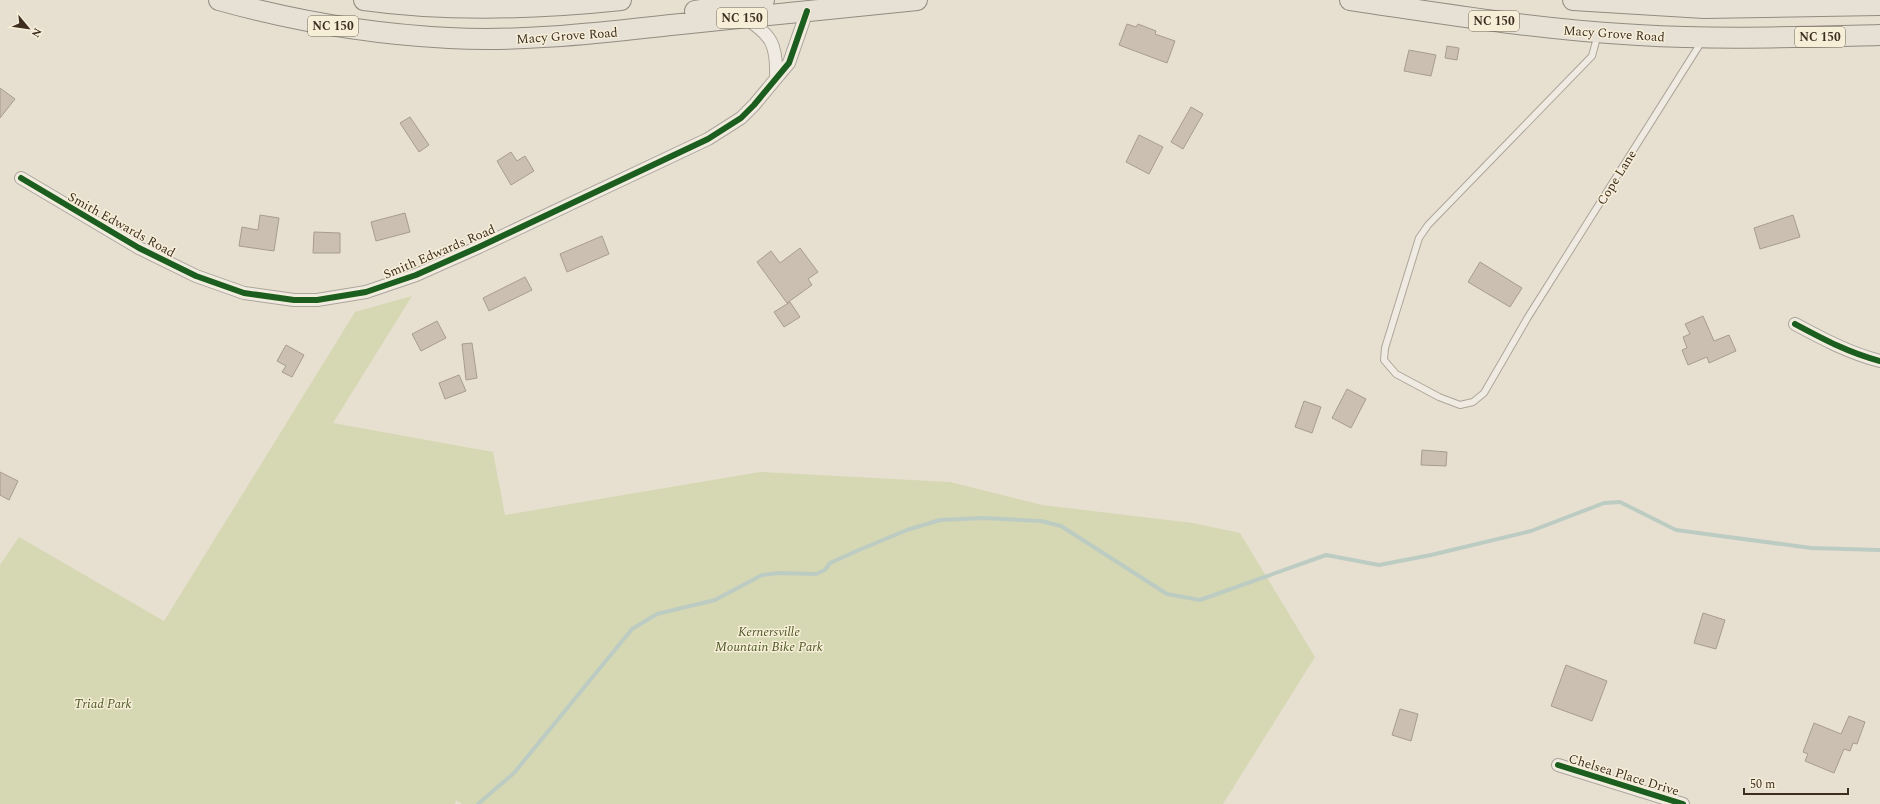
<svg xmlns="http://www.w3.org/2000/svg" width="1880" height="804" font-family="Spectral,serif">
  <rect width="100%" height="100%" fill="#e7e0d1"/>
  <path fill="#d6d7b3" d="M412 296 333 423 493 452 505 515 760 472 950 482 1042 505 1193 523 1240 533 1315 657 1223 804H462L456 800 455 804H0V565L19 537 164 621 355 312Z"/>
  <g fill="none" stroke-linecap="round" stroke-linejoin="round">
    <path stroke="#bcccc2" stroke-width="4" d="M478 804 514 773 632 629 657 614 715 600 762 575 779 573 816 574 825 570 830 563 859 550 907 530 940 520 984 518 1041 521 1061 526 1167 594 1200 600 1326 555 1379 565 1431 555 1531 531 1604 503 1620 502 1676 530 1811 548 1880 550"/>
  </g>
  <path fill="#cbbfb2" stroke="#a89c90" d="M1127 24 1136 27 1138 24 1156 31 1155 34 1175 41 1167 63 1119 45Z
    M1447 46 1459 48 1457 60 1445 58Z
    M1409 50 1436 55 1431 76 1404 71Z
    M0 88 15 99 0 118Z
    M1191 107 1203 114 1183 149 1171 142Z
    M410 117 429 145 419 152 400 123Z
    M1139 135 1163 147 1149 174 1126 162Z
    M511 152 517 161 525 156 534 171 511 185 497 161Z
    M405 213 410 232 376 241 371 222Z
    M260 215 279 218 274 251 239 246 242 227 258 230Z
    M1793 215 1800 237 1760 249 1754 228Z
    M314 232 340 233V253H313Z
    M602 236 609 254 567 272 560 254Z
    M800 248 818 272 808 279 812 285 787 303 757 262 771 251 780 263Z
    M1480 262 1522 288 1510 307 1468 282Z
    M525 277 532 290 489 311 483 298Z
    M790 302 800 317 784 327 774 312Z
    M1703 316 1714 341 1729 335 1736 351 1709 363 1707 357 1688 365 1682 350 1687 348 1683 337 1690 334 1685 324Z
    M437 321 446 338 421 351 412 334Z
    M472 343 477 378 466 380 462 344Z
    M286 345 304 355 292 377 282 372 286 366 277 361Z
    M459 375 466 391 445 399 439 383Z
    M1347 389 1366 399 1351 428 1332 418Z
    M1304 401 1321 407 1312 433 1295 427Z
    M1422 450 1447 452 1446 466 1421 465Z
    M0 472 18 481 9 500 0 495Z
    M1703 613 1725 620 1716 649 1694 643Z
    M1566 665 1607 681 1592 721 1551 706Z
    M1400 709 1418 714 1411 741 1392 735Z
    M1849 716 1865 722 1857 744 1853 743 1850 751 1844 749 1834 773 1805 761 1808 754 1803 752 1814 723 1841 734Z"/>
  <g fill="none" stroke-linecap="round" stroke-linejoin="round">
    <g stroke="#ada599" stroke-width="8">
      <path id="service" d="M1598 34 1592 56 1428 225 1419 238 1385 348 1384 360 1396 374 1439 397 1460 405 1473 402 1484 393 1528 317 1702 41"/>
    </g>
    <g stroke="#ada599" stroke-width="14">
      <path id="minor" d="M745 18C772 35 777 45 776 77
        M21 178 139 248 196 276 244 293 294 300H317L366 292 416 275 479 247 708 139 741 118 754 105 789 63 807 11
        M1795 324C1823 339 1849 353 1880 361
        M1558 765 1683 804"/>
    </g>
    <g stroke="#928b80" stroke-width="22">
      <path id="primary" d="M219 0C294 21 370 34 449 38 523 42 597 33 671 25 753 17 835 8 917 0
        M364 0C450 12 535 9 621 0
        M1350 0C1446 14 1541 30 1638 35 1719 40 1799 37 1880 35
        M1573 0 1704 8 1880 5
        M695 11 764 0"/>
    </g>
    <use href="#service" stroke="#efebe3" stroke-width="6"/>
    <use href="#minor" stroke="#efebe3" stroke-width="12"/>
    <use href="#primary" stroke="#e6e1d4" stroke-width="20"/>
    <g stroke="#f7eed8" stroke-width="8">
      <path id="cycleway" d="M21 178 139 248 196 276 244 293 294 300H317L366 292 416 275 479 247 708 139 741 118 754 105 789 63 807 11
        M1795 324C1823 339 1849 353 1880 361
        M1558 765 1683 804"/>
    </g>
    <use href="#cycleway" stroke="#1b5e20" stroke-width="6"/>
  </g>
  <g text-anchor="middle" stroke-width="3" stroke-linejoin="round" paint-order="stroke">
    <g fill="#f7eed8" stroke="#756857" stroke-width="1">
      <rect x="717" y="8" width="50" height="20" rx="3"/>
      <rect x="1469" y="11" width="50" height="20" rx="3"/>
      <rect x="308" y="16" width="50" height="20" rx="3"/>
      <rect x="1795" y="27" width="50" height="20" rx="3"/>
    </g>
    <g font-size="12" font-weight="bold" fill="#3d2e20">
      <text x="742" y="22">NC 150</text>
      <text x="1494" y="25">NC 150</text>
      <text x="333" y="30">NC 150</text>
      <text x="1820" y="41">NC 150</text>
    </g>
    <g font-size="13" fill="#3d2e20" stroke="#f7eed8">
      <text transform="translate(1614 33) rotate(4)" y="5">Macy Grove Road</text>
      <text transform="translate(567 35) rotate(-4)" y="5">Macy Grove Road</text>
      <text transform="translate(1616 177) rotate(-58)" y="5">Cope Lane</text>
      <text transform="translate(122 224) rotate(29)" y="5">Smith Edwards Road</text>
      <text transform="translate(439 251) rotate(-23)" y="5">Smith Edwards Road</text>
      <text transform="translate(1624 774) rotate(17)" y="5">Chelsea Place Drive</text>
    </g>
    <g font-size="13" font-style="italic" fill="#4d5a26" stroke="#f7eed8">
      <text x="769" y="636">Kernersville<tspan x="769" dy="15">Mountain Bike Park</tspan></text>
      <text x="103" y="708">Triad Park</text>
    </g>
  </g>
  <g transform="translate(28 28) rotate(119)" stroke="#f7eed8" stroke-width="3" paint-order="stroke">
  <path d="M0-3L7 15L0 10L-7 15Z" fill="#3d2e20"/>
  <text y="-6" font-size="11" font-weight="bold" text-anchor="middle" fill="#3d2e20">N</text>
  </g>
  <path d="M1744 788v6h104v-6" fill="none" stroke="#3d2e20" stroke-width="2"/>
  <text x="1750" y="788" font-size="12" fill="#3d2e20" stroke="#f7eed8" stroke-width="3" paint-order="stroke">50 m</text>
</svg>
